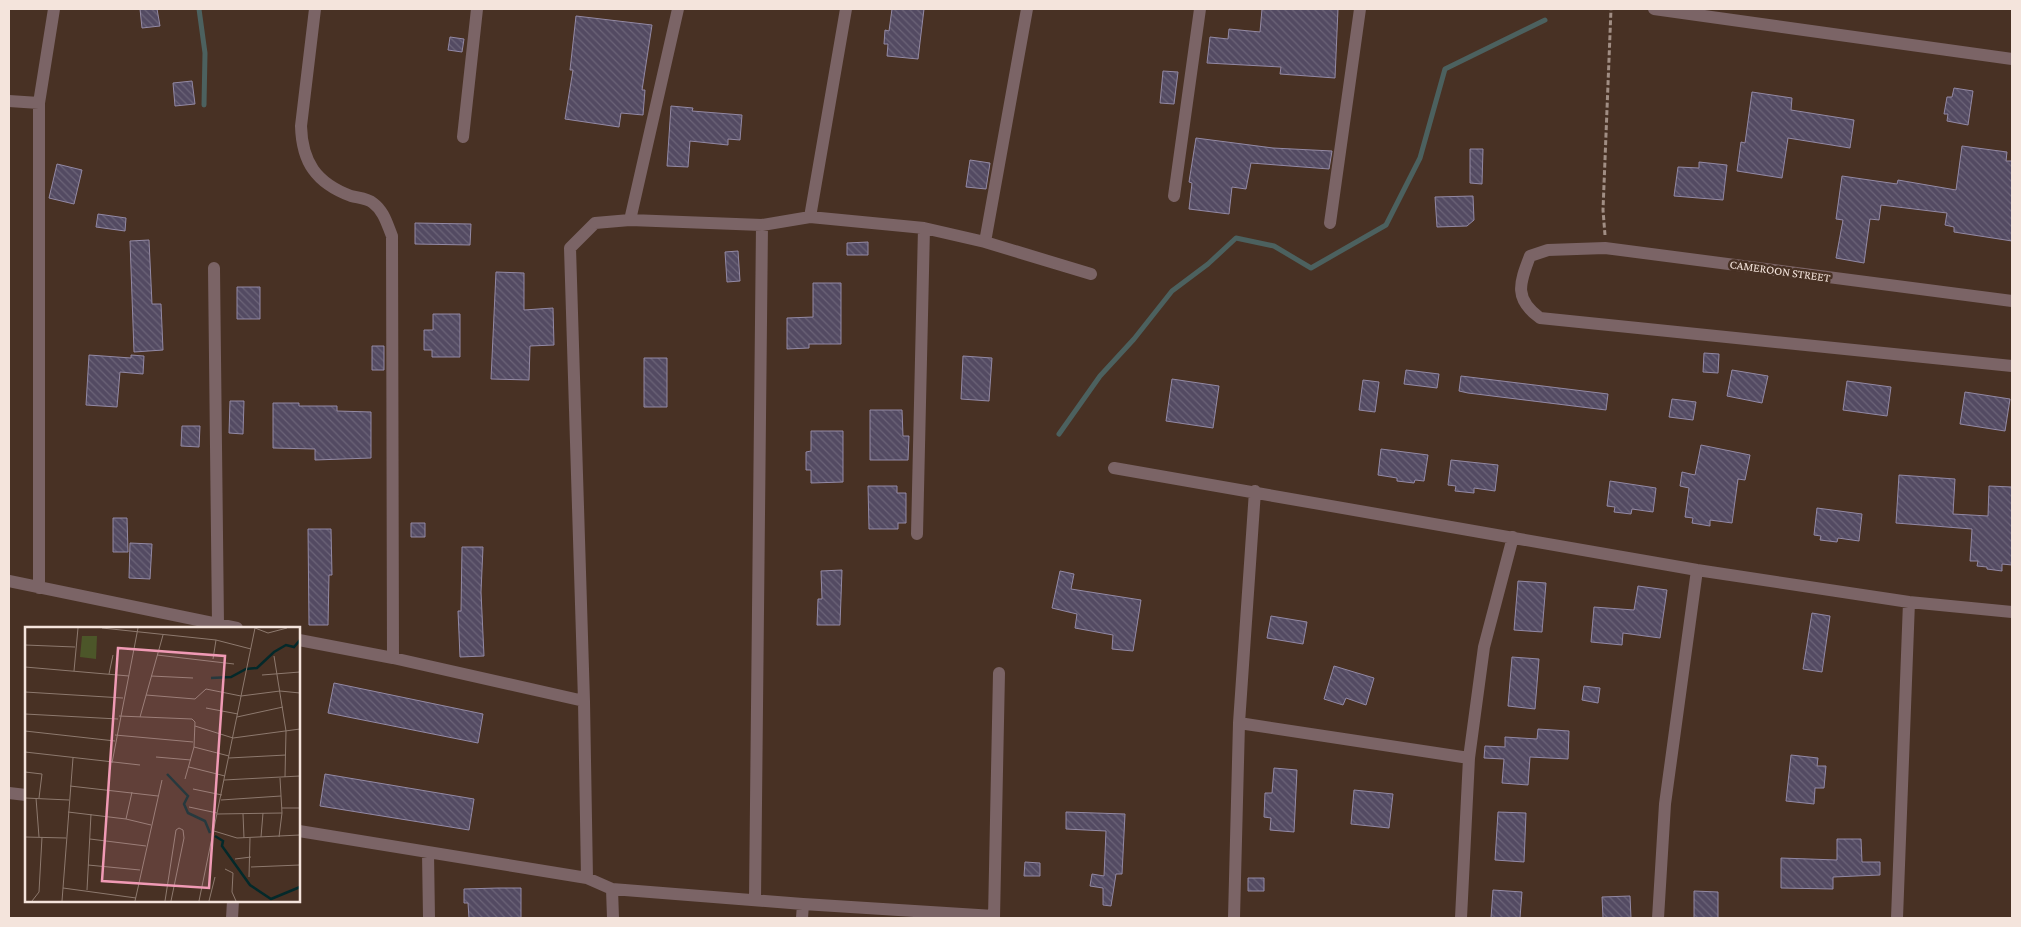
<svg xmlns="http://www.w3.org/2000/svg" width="2021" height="927" font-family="'Crimson Pro',serif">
  <defs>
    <pattern id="building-back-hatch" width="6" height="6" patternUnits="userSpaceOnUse" patternTransform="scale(1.25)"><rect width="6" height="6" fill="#534a62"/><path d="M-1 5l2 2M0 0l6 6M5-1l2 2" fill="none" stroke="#6c6478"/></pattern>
  </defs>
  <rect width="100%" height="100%" fill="#483124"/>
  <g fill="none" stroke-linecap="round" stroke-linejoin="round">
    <path stroke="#4c615f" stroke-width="5" d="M199 9 205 53 204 105
      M1059 434 1100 376 1134 339 1172 291 1208 264 1236 238 1274 246 1311 268 1386 225 1420 158 1445 69 1545 20"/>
  </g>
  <path fill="url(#building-back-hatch)" stroke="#9389a4" d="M140 9H157L160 26 142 28Z
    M892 9H924L918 59 887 56 888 44H884L885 30 889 31Z
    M1262 9H1338L1335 78 1280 74 1281 67 1207 63 1210 37 1228 39 1229 29 1260 32Z
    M576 16 652 25 642 90H645L643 115 621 113 619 127 565 119 573 70H570Z
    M450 37 464 39 462 52 448 50Z
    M1163 71 1178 72 1174 104 1160 103Z
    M192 81 195 104 175 106 173 83Z
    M1954 88 1973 91 1968 125 1947 121 1948 114H1944L1947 97H1952Z
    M1752 92 1792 98 1791 110 1854 120 1850 148 1788 138 1782 178 1737 171 1741 142 1745 143Z
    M671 106 693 108 692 111 742 115 740 140 728 139V145L690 141 688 167 667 166Z
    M1196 138 1273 148 1332 151 1329 169 1251 163 1246 189 1232 187 1229 214 1189 209 1192 183 1189 182Z
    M1962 146 2007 152 2006 161H2012V241L1954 232V227L1945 225 1947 213 1881 205 1879 220 1870 219 1864 263 1836 258 1843 220 1836 219 1842 176 1897 184 1898 180 1956 190Z
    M1470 149H1483L1482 184 1470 183Z
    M970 160 990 163 986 189 966 187Z
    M1699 162 1727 165 1723 200 1674 196 1678 167 1699 168Z
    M57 164 82 170 74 204 49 198Z
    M1473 196 1474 220 1467 226 1437 227 1435 197Z
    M98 214 126 218 125 231 96 227Z
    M415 223 471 224 470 245 415 244Z
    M149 240 152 304H161L163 350 134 352 130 241Z
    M868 242V255H847V243Z
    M738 251 740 281 727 282 725 252Z
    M496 272 524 273V310L553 308 554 345 530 346 529 380 491 379Z
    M813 283H841V344H809V348L787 349V318L813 317Z
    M237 287H260V319H237Z
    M433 314H460V357H432V350H424V330H433Z
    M372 346H384V370H372Z
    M1704 353 1719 354 1718 373 1703 372Z
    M89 355 131 358V355L144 356 143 374 120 372 117 407 86 405Z
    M963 356 992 358 989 401 961 399Z
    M644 358H667V407H644Z
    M1406 370 1439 374 1437 388 1404 384Z
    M1732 370 1768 376 1762 403 1727 396Z
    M1461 376 1608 394 1606 410 1468 393 1459 391Z
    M1172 379 1219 386 1213 428 1166 421Z
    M1363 380 1379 382 1375 412 1359 410Z
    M1847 381 1891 387 1887 416 1843 410Z
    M1965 392 2010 399 2005 431 1960 424Z
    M1672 399 1696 402 1693 420 1669 417Z
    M230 401H244L243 434 229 433Z
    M273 403H299V406H337V411L371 412V458L315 460V449L273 448Z
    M870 410H902L903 436H909L908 460H870Z
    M182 426H200L199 447 181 446Z
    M811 431H843V482L811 483V470H806V452L811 451Z
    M1701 445 1750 455 1745 480 1738 479 1732 523 1710 520V526L1692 523 1693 518 1685 517 1689 488 1680 486 1682 472 1695 475Z
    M1381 449 1428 455 1424 481 1415 480 1414 483 1397 481V478L1378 475Z
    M1451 460 1498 465 1495 491 1474 488V493L1455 491 1456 486 1448 485Z
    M1899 475 1955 479 1953 514 1988 516 1989 486 2012 487V565L2002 564V571L1987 569V567L1977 566 1978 561H1970L1972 529 1896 523Z
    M1610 481 1656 488 1653 512 1632 509 1631 514 1614 512 1615 507 1607 506Z
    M868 486H897V493H906V523H898V529H869Z
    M1817 508 1862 514 1859 541 1838 538 1837 542 1820 540 1821 536 1814 535Z
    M113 518H127L128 552H113Z
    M411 523H425V537H411Z
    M308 529H331L332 575H329L328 625H309Z
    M130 543 152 544 150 579 129 578Z
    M462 547H483L481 592 484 656 460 657 458 611H461Z
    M842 570 840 625H817L818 599H822L821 571Z
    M1060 571 1074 574 1071 589 1141 600 1133 651 1112 649 1113 635 1075 628 1077 614 1052 608Z
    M1518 581 1546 583 1542 632 1514 630Z
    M1638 586 1667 590 1660 638 1623 633 1622 645 1591 642 1594 607 1634 610Z
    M1812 613 1830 616 1822 672 1803 669Z
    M1271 616 1307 622 1303 644 1267 638Z
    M1512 657 1539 659 1535 709 1508 706Z
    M1334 666 1374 678 1366 705 1346 698 1343 705 1324 699Z
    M334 683 483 714 478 743 328 713Z
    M1584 686 1600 688 1598 703 1582 700Z
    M1538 729 1569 731 1568 759 1530 757 1528 785 1502 783 1504 759 1484 758 1485 746 1505 747V737L1537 739Z
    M1791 755 1818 758 1817 766H1826L1824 788H1815L1814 804 1786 801Z
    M1274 768 1297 770 1294 832 1270 830 1271 818 1264 817 1265 793H1272Z
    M325 774 474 799 469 830 320 806Z
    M1354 790 1393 794 1389 828 1351 824Z
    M1066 812 1125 814 1122 874H1116L1111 906 1103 905V888L1090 886 1092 874 1104 876 1106 831 1066 829Z
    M1498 812 1526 813 1524 862 1495 860Z
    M1837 839H1861L1862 862H1880V875L1833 877V889L1781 888V858L1837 860Z
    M1025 862 1040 863V876H1024Z
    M1248 878H1264V891H1248Z
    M498 888H521V918H469L468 903H464V889Z
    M1493 890 1522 892 1520 918H1491Z
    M1694 891 1718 892V918H1694Z
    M1630 896 1631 918H1603L1602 897Z"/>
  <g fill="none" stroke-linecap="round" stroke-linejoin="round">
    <path stroke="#a18e84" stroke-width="3" stroke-dasharray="5 2.5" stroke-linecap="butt" d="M1605 235 1603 210 1611 9"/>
    <path stroke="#7b6466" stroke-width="12" d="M315 9 301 126C302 162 316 183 351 196 358 198 367 198 373 203 384 211 387 224 392 236L393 658
      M1654 9 2012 59
      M9 101 39 103
      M463 137 477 9
      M1174 196 1200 9
      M810 217 846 9
      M630 220 678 9
      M1330 223 1360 9
      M985 242 1027 9
      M214 268 218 624
      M2012 301 1605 248 1548 250 1530 256C1519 284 1514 299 1540 318L2012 366
      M1114 468 1697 570 1909 602 2012 612
      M917 534 924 228
      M9 581 237 628
      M39 588V103L54 9
      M299 640 393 658 584 701
      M1239 723 1469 758
      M9 793 26 795
      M299 831 587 878 612 889 803 904 994 916
      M428 853 429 918
      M587 878 584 701 570 248 595 223 630 220 762 225 810 217 924 228 985 242 1091 274
      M612 889 613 918
      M755 900 762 225
      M232 918 233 901
      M802 918 803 904
      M994 918 999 673
      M1234 918 1239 723 1255 491
      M1461 918 1469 758 1484 647 1513 537
      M1658 918 1665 804 1697 570
      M1897 918 1909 602"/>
  </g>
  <g text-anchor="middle" stroke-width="5" stroke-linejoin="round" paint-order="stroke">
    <g font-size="12" fill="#f4e4dc" stroke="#483124">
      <text transform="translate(1780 271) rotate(8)" y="4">CAMEROON STREET</text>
    </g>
  </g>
  <g transform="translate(25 627)">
    <rect width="275" height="275" fill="#483124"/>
    <path d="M57 9H72L71 32 55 30Z" fill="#4c5629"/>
    <path fill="none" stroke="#04292a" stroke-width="2.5" d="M186 51 206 50 221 42 232 41 249 25 261 18 269 20 275 13M142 147 163 169 159 177 163 186 180 194 185 206M190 209 198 214 197 219 225 258 246 272 275 260"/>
    <path fill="none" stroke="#8d796e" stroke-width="1" d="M77 1 191 13 226 22M230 1 243 6 262 1M0 18 50 20M132 28 209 37M249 29 261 104 260 150M188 32 191 13M0 40 104 49M49 44 53 1M84 47 88 28M237 48 275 45M126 49 168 51M0 65 98 71M121 68 170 72 181 62 216 69 255 64 275 66M181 81 213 87M0 87 93 92M94 89 167 92 170 95 169 120 160 152M115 90 138 8M212 90 258 80M170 99 208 111 275 102M0 104 90 114M90 108 168 115M169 120 204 129M0 125 115 138M131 130 166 133M204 131 261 128M87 136 113 1M164 140 200 149M0 145 17 147 14 171M199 153 275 149M45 159 133 169M168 162 197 168M0 171 44 173M11 171 14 210M196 173 256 169M164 180 192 186M257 181H275M43 185 101 192 126 198M192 187 257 186M218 187 219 211M101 192 107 165M189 204 212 211 275 208M0 210 41 211M236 210 238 186M254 210 257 186 255 151M65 212 121 219M210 232 226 230M63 238 115 243M226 240 275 238M200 242 208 246 207 265 211 274M224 250 225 211M38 261 111 271M62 263 66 187M7 274 14 265 17 210M37 274 48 131M110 274 137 153M140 274 151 203 154 201 158 203 159 211 146 274M174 274 230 1M184 274 190 250"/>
    <path fill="#f09ab5" fill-opacity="0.15" stroke="#f09ab5" stroke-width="2.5" d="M93 21 200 29 184 261 77 254Z"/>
    <rect width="275" height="275" fill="none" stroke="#f4e4dc" stroke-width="2.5"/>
  </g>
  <rect width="2021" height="927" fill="none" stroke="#f4e4dc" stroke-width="20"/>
</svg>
